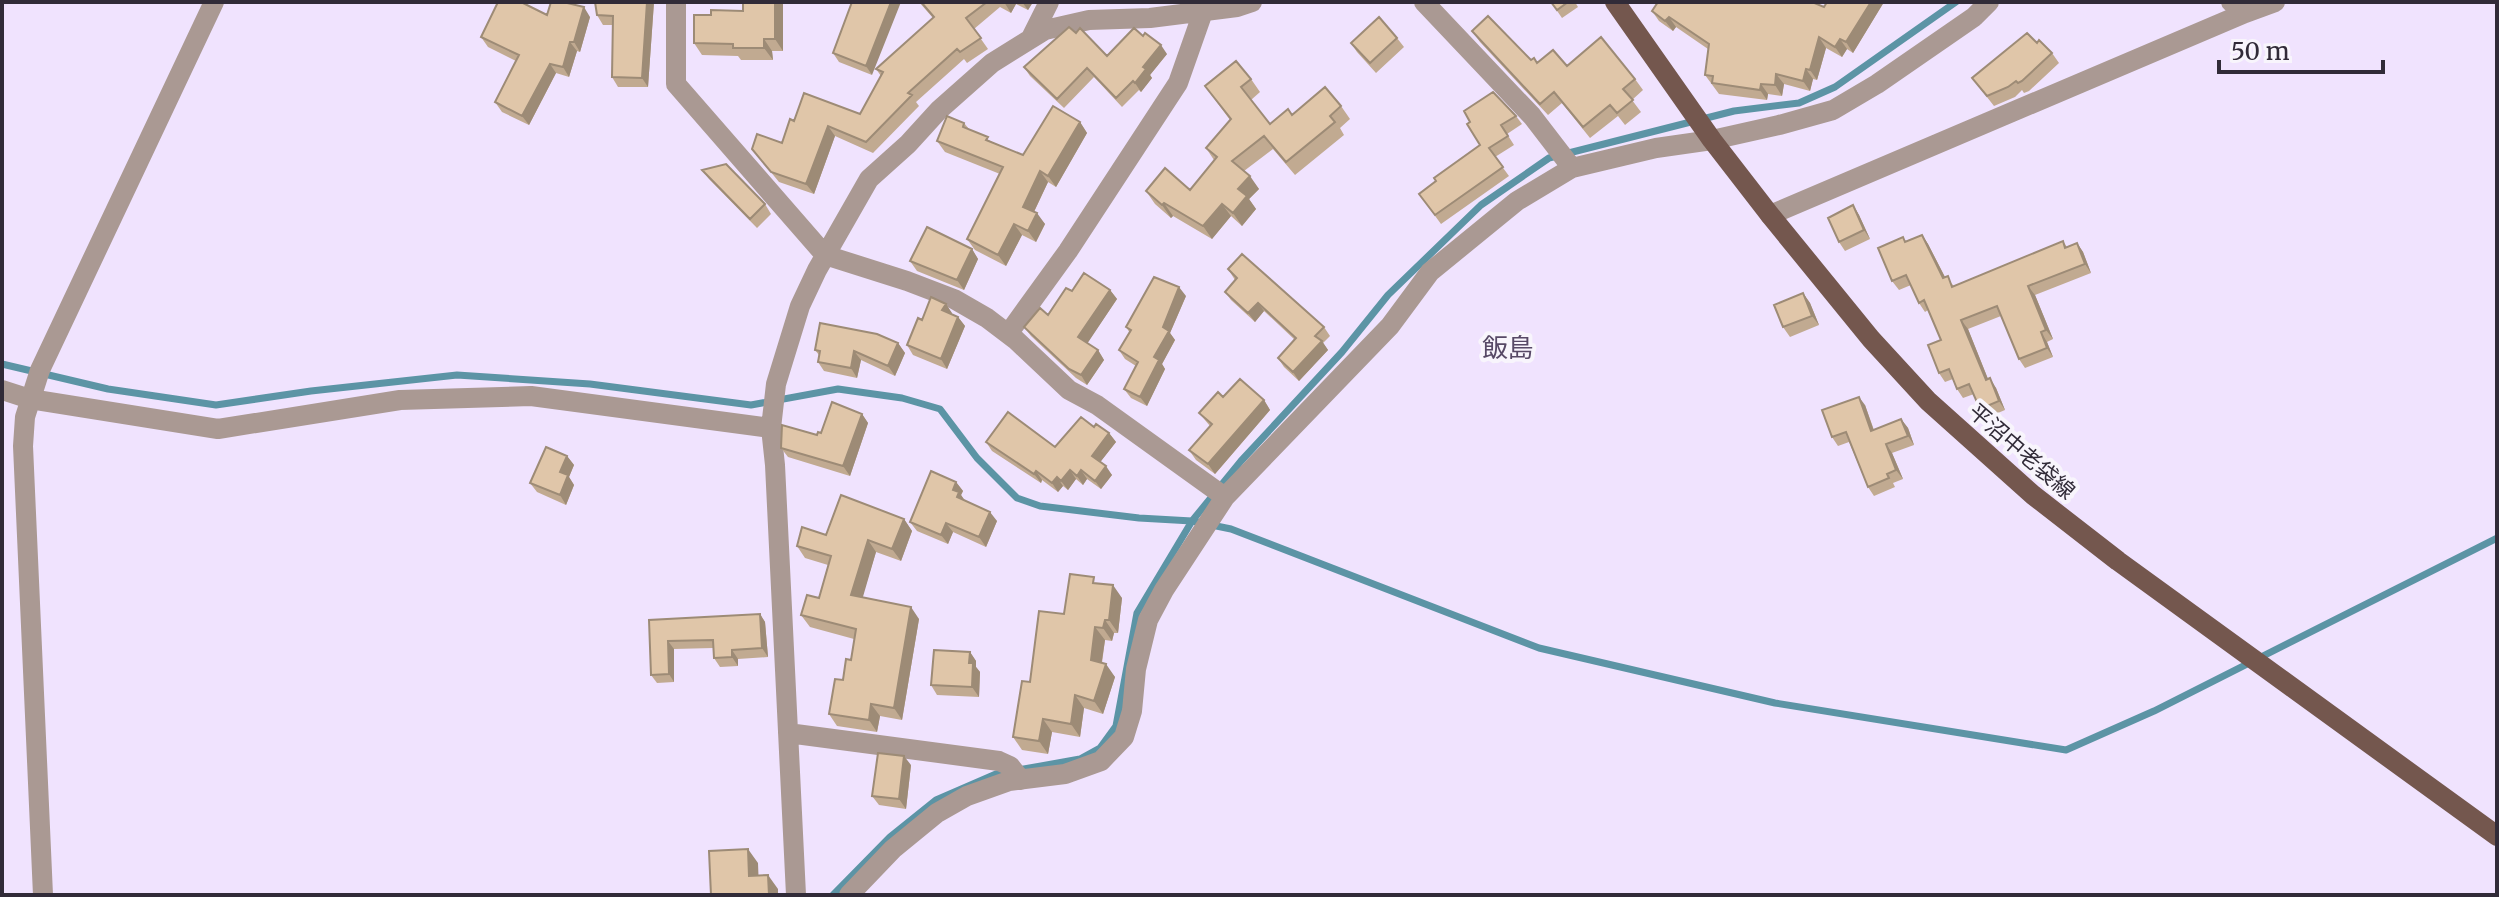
<svg xmlns="http://www.w3.org/2000/svg" width="2499" height="897" font-family="Merriweather,'Noto Sans JP',serif">
  <rect width="100%" height="100%" fill="#f0e3fe"/>
  <g fill="none" stroke-linecap="round" stroke-linejoin="round">
    <path stroke="#5c94a5" stroke-width="7" d="M2 364 108 389 216 405 311 391 457 375 590 384 751 405 838 389 902 398 940 409 977 458 1017 498 1040 506 1139 518 1192 521 1231 529 1539 648 1775 703 2066 750 2154 711 2497 538
      M833 895 890 837 936 800 996 774 1080 759 1100 748 1116 726 1137 613 1192 521 1241 461 1342 352 1388 295 1481 205 1549 158 1734 111 1799 103 1835 87 1956 2"/>
    <path stroke="#aa9993" stroke-width="20" d="M676 2V84L825 255 907 281 954 299 987 318 1016 340 1069 390 1097 405 1225 497
      M1424 2 1532 116 1572 168
      M2231 2 2245 13 2275 2
      M1031 38 1049 2
      M1770 215 2245 13
      M1008 334 1068 251 1178 83 1203 12
      M2 390 30 399 218 429 400 400 531 396 771 428
      M788 733 999 761 1010 766 1021 780
      M43 895 23 446 25 417 40 370 214 2
      M796 895 775 465 771 428 776 384 800 306 817 270 869 179 908 144 939 110 992 63 1045 30 1089 20 1150 18 1237 7 1252 2
      M849 895 893 849 937 813 967 796 1009 781 1065 774 1101 761 1124 737 1132 711 1136 669 1148 620 1164 590 1225 497 1390 326 1430 272 1517 201 1572 168 1656 148 1712 140 1779 125 1833 110 1877 84 1974 17 1989 2"/>
    <path stroke="#74574e" stroke-width="20" d="M1615 2 1712 140 1770 215 1871 339 1928 401 2033 495 2118 561 2497 836"/>
  </g>
  <path fill="#c1aa91" d="M595 2H654L648 87H618L612 77 613 25H603L597 15Z
    M783 2V51H772L773 60H741L738 56 702 55 694 43 711 15 743 11Z
    M852 2 872 75 839 62 833 53Z
    M919 2H1033L1028 10 1016 4 1011 13 1000 7 974 29 988 49 967 63 964 59 916 102 919 106 873 153 835 136 814 194 779 182 752 149 782 143 794 121 860 114 881 76 876 69 933 18Z
    M1551 2H1575L1578 7 1562 18Z
    M1827 2H1884L1853 53 1847 49 1842 57 1826 48 1817 80 1813 79 1810 91 1784 84 1782 96 1768 94 1767 100 1719 94 1705 75 1708 49 1676 27 1673 31 1659 21 1652 11 1824 7Z
    M547 15 590 17 580 52 577 51 569 77 556 73 529 125 502 112 495 102 516 61 488 47 481 37Z
    M1472 31 1537 63 1635 79 1643 90 1632 100 1641 112 1625 125 1618 116 1590 138 1562 103 1548 115 1480 42Z
    M1397 38 1404 47 1376 73 1357 52 1351 43Z
    M2037 43 2052 53 2059 63 2029 91 2024 93 2022 90 2015 97 1994 106 1972 78Z
    M1167 54 1150 75 1152 78 1141 92 1139 90 1122 107 1094 77 1064 108 1030 76 1024 67 1107 56Z
    M1251 79 1260 92 1251 100 1270 124 1292 115 1341 106 1350 119 1340 128 1344 135 1295 175 1273 149 1244 171 1259 189 1249 199 1256 209 1242 226 1231 216 1212 239 1173 216 1171 218 1155 204 1146 191 1190 190 1214 160 1206 148 1230 120 1205 86Z
    M1516 116 1522 124 1507 134 1514 145 1495 157 1509 176 1441 224 1419 194 1480 145 1467 124Z
    M1080 122 1087 133 1056 187 1048 182 1034 212 1045 224 1036 242 1022 235 1006 266 975 250 967 239 1000 174 945 152 937 141 964 123 969 129 992 142 1023 155Z
    M702 170 765 204 771 214 757 228 709 179Z
    M1853 205 1859 215 1870 239 1845 251 1839 242Z
    M1922 235 1928 244 1945 277 1954 286 2063 241 2067 247 2077 243 2083 252 2091 273 2035 295 2053 339 2047 342 2053 357 2025 368 2019 359 2001 316 1968 329 1988 379 1996 388 2005 410 1986 418 1980 409 1974 394 1963 398 1957 389 1953 379 1945 382 1939 373 1941 340 1928 310 1925 312 1919 303 1911 285 1899 290 1892 281 1906 241Z
    M972 249 978 259 964 290 917 271 910 261Z
    M1228 269 1324 327 1330 336 1323 343 1328 350 1299 381 1284 367 1278 358 1295 340 1264 311 1255 322 1231 300 1225 292 1235 280Z
    M1110 290 1117 299 1087 343 1098 350 1104 360 1087 385 1076 378 1031 336 1024 327 1048 315 1072 291Z
    M1803 293 1810 303 1819 325 1790 337 1783 327Z
    M1186 296 1170 333 1175 340 1162 364 1165 369 1147 406 1131 398 1124 389 1136 366 1125 359 1119 350 1130 333 1126 327Z
    M946 304 952 314 958 317 965 326 947 369 913 355 907 345 922 320Z
    M898 343 905 353 895 376 861 360 857 378 824 371 818 362 819 355 815 350Z
    M1223 397 1264 400 1270 410 1215 474 1196 460 1189 450 1210 426 1199 413Z
    M1865 405 1874 430 1901 419 1908 428 1914 445 1892 453 1903 479 1893 483 1895 487 1874 496 1868 487 1849 442 1838 446 1832 437Z
    M862 414 868 423 850 476 788 457 781 448 817 435Z
    M1094 427 1109 433 1116 442 1100 462 1112 475 1101 489 1087 479 1083 485 1076 479 1068 490 1063 486 1058 492 1042 480 1041 483 992 451 986 442 1055 447Z
    M567 456 574 465 569 477 574 485 566 505 537 492 530 483Z
    M956 482 963 491 961 495 964 500 997 521 986 547 953 532 948 544 917 531 910 522Z
    M904 519 912 531 901 561 876 552 862 597 919 619 902 720 880 716 877 732 837 726 829 714 851 660 854 639 810 627 801 615 819 598 828 565 805 558 797 546 826 535Z
    M1098 583 1122 598 1118 633H1114L1112 641 1105 640 1102 663 1115 677 1103 714 1084 708 1080 737 1052 732 1048 754 1022 750 1013 737 1030 682 1064 614Z
    M760 614 765 622 768 657 738 659V666L720 667 714 658 713 648 674 649V682L657 683 651 675 649 620Z
    M970 652 976 661V667L980 672 979 697 937 695 931 685Z
    M911 765 906 809 879 805 872 796Z"/>
  <path fill="#9d8b76" d="M647 2H654L648 87 642 78Z
    M775 2H783V51L775 39Z
    M891 2H901L872 75 866 66Z
    M1004 2H1015L1016 4 1011 13Z
    M1022 2H1033L1028 10Z
    M1871 2H1884L1853 53 1846 42Z
    M584 7 590 17 580 52 574 42Z
    M1669 17 1676 27 1673 31 1665 21Z
    M1819 37 1826 48 1817 80 1810 70Z
    M764 39 772 51 773 60 764 48Z
    M1840 39 1847 49 1842 57 1835 47Z
    M570 42 577 51 569 77 563 67Z
    M1161 45 1167 54 1150 75 1152 78 1141 92 1135 83 1143 67Z
    M550 64 556 73 529 125 522 116Z
    M1806 69 1813 79 1810 91 1803 81Z
    M1776 74 1784 84 1782 96 1775 85Z
    M1761 84 1768 94 1767 100 1760 90Z
    M1080 122 1087 133 1056 187 1048 176Z
    M828 126 835 136 814 194 806 184Z
    M1040 171 1048 182 1031 218 1023 207Z
    M1250 176 1259 189 1249 199 1256 209 1242 226 1233 213 1238 189Z
    M1164 203 1173 216 1171 218 1162 205Z
    M1222 204 1231 216 1212 239 1203 226Z
    M1853 205 1859 215 1870 239 1864 230Z
    M1037 213 1045 224 1036 242 1028 231Z
    M1014 224 1022 235 1006 266 998 255Z
    M1922 235 1928 244 1950 287 1943 278Z
    M2077 243 2083 252 2091 273 2085 264Z
    M972 249 978 259 964 290 957 280Z
    M2028 286 2035 295 2053 339 2046 330Z
    M1179 287 1186 296 1170 333 1175 340 1162 364 1165 369 1147 406 1140 397 1163 327Z
    M1110 290 1117 299 1085 347 1078 337Z
    M1803 293 1810 303 1819 325 1812 316Z
    M1258 303 1264 311 1255 322 1248 313Z
    M946 304 952 313 949 320 942 310Z
    M958 317 965 326 947 369 941 359Z
    M1961 320 1968 329 1992 389 1986 380Z
    M2041 332 2047 342 2053 357 2047 348Z
    M1322 341 1328 350 1299 381 1293 372Z
    M898 343 905 353 895 376 888 366Z
    M1098 350 1104 360 1087 385 1081 375Z
    M854 351 861 360 857 378 851 368Z
    M1990 378 1996 388 2005 410 1999 401Z
    M1859 397 1865 405 1877 440 1871 431Z
    M1264 400 1270 410 1215 474 1208 464Z
    M862 414 868 423 850 476 843 466Z
    M1901 419 1908 428 1914 445 1908 436Z
    M1109 433 1116 442 1098 465 1092 456Z
    M1886 444 1892 453 1903 479 1896 470Z
    M567 456 574 465 569 477 574 485 566 505 560 495V472Z
    M1106 466 1112 475 1101 489 1095 481Z
    M1070 470 1076 479 1068 490 1061 481Z
    M1081 470 1087 479 1083 485 1077 476Z
    M1036 471 1042 480 1041 483 1034 474Z
    M1057 477 1063 486 1058 492 1052 483Z
    M956 482 963 491 961 495 966 502 964 506 953 490Z
    M990 512 997 521 986 547 979 537Z
    M904 519 912 531 901 561 892 549Z
    M946 523 953 532 948 544 941 535Z
    M868 540 876 552 860 607 851 595Z
    M1113 585 1122 598 1118 633 1109 620Z
    M911 607 919 619 902 720 894 708Z
    M760 614 765 622 768 657 762 648Z
    M1105 620 1114 633 1112 641 1103 628Z
    M1095 627 1105 640 1100 673 1091 660Z
    M668 641 674 649V682L669 674Z
    M732 650 738 659V666L732 657Z
    M970 652 976 661V667L980 672 979 697 972 687 969 663Z
    M1106 664 1115 677 1103 714 1094 701Z
    M1075 695 1084 708 1080 737 1071 724Z
    M871 704 880 716 877 732 869 720Z
    M1043 719 1052 732 1048 754 1039 741Z
    M904 756 911 765 906 809 899 799Z
    M748 849 758 863 759 890 749 876Z
    M768 875 778 889V895H769Z"/>
  <path fill="#e0c6a9" stroke="#9d8b76" stroke-width="2" d="M498 2H521L547 15 551 2H563L584 7 574 42H570L563 67 550 64 522 116 495 102 519 55 481 37Z
    M595 2H647L642 78 612 77 613 16 597 15Z
    M743 2H775V39H764V48H733V44L694 43V15H711V10L743 11Z
    M852 2H891L866 66 833 53Z
    M921 2H987L966 18 981 38 960 52 957 49 908 93 912 95 866 142 828 126 806 184 771 172 752 149 757 134 782 143 790 119 794 121 804 93 860 114 883 72 876 69 934 17Z
    M1551 2H1568L1557 10Z
    M1658 2H1812L1824 7 1827 2H1871L1846 42 1840 39 1835 47 1819 37 1810 70 1806 69 1803 81 1776 74 1775 85 1761 84 1760 90 1712 83 1713 76 1705 75 1709 44 1669 17 1665 21 1652 11Z
    M1488 16 1531 60 1534 58 1537 63 1553 50 1567 66 1601 37 1635 79 1623 89 1633 100 1617 113 1610 105 1583 127 1554 92 1540 104 1472 31Z
    M1379 17 1397 38 1370 63 1351 43Z
    M1069 27 1076 33 1080 28 1107 56 1134 28 1143 36 1145 33 1161 45 1143 67 1146 69 1135 83 1133 81 1116 98 1087 68 1057 99 1024 67Z
    M2027 33 2037 43 2039 40 2052 53 2022 81 2018 83 2016 81 2008 87 1987 96 1972 78Z
    M1236 61 1251 79 1241 87 1270 124 1288 109 1292 115 1325 87 1341 106 1330 116 1335 122 1286 162 1264 136 1232 161 1250 176 1238 189 1247 196 1233 213 1222 204 1203 226 1164 203 1162 205 1146 191 1165 168 1190 190 1217 157 1206 148 1231 119 1205 86Z
    M1493 92 1516 116 1501 125 1508 136 1489 148 1503 167 1435 215 1419 194 1436 181 1434 178 1480 145 1467 124 1470 122 1464 111Z
    M1053 106 1080 122 1048 176 1040 171 1023 207 1037 213 1028 231 1014 224 998 255 967 239 1003 167 937 141 947 116 964 123 963 127 988 137 986 140 1023 155Z
    M726 164 765 204 750 219 702 170Z
    M1853 205 1864 230 1839 242 1828 218Z
    M927 227 972 249 957 280 910 261Z
    M1922 235 1943 278 1948 276 1952 287 2063 241 2065 248 2077 243 2085 264 2028 286 2046 330 2041 332 2047 348 2019 359 1997 306 1961 320 1986 380 1990 378 1999 401 1980 409 1969 384 1957 389 1949 369 1939 373 1928 345 1941 340 1924 300 1919 303 1906 275 1892 281 1878 248 1903 237 1905 242Z
    M1242 254 1324 327 1315 336 1322 341 1293 372 1278 358 1296 338 1258 303 1248 313 1225 292 1237 278 1228 269Z
    M1084 273 1110 290 1078 337 1098 350 1081 375 1069 369 1024 327 1040 308 1048 315 1066 288 1072 291Z
    M1154 277 1179 287 1163 327 1169 331 1154 357 1159 360 1140 397 1124 389 1138 362 1119 350 1131 330 1126 327Z
    M1803 293 1812 316 1783 327 1774 305Z
    M931 297 946 304 942 310 958 317 941 359 907 345 918 318 922 320Z
    M820 323 877 334 898 343 888 366 854 351 851 368 818 362 820 351 815 350Z
    M1240 379 1264 400 1208 464 1189 450 1212 424 1199 413 1218 392 1223 397Z
    M1859 397 1871 431 1901 419 1908 436 1886 444 1896 470 1887 474 1889 478 1868 487 1846 432 1832 437 1822 410Z
    M832 402 862 414 843 466 781 448 782 425 817 435 818 432 821 433Z
    M1008 412 1055 447 1081 417 1094 427 1096 424 1109 433 1092 456 1106 466 1095 481 1081 470 1077 476 1070 470 1061 481 1057 477 1052 483 1036 471 1034 474 986 442Z
    M546 447 567 456 560 472 568 475 560 495 530 483Z
    M931 471 956 482 953 490 959 492 957 497 990 512 979 537 946 523 941 535 910 522Z
    M841 495 904 519 892 549 868 540 851 595 911 607 894 708 871 704 869 720 829 714 835 679 843 680 846 659 851 660 856 629 801 615 807 595 819 598 831 556 797 546 802 527 826 535Z
    M1070 574 1094 577 1093 583 1113 585 1109 620H1105L1103 628 1095 627 1091 660 1106 664 1094 701 1075 695 1071 724 1043 719 1039 741 1013 737 1022 681 1030 682 1039 611 1064 614Z
    M760 614 762 648 732 650V657L714 658 713 640 668 641 669 674 651 675 649 620Z
    M934 650 970 652 969 663H973L972 687 931 685Z
    M878 753 904 756 899 799 872 796Z
    M748 849 749 876 768 875 769 895H711L709 851Z"/>
  <g text-anchor="middle" stroke-width="8" stroke-linejoin="round" paint-order="stroke">
    <g font-size="22" fill="#312b38" stroke="#f8f5fc">
      <text transform="translate(2022 451) rotate(41)" y="8">平沼中老袋線</text>
    </g>
    <g font-size="26" fill="#574966" stroke="#f8f5fc">
      <text x="1508" y="357">飯島</text>
    </g>
  </g>
  <rect width="2499" height="897" fill="none" stroke="#312b38" stroke-width="8"/>
  <path d="M2219 60v12h164v-12" fill="none" stroke="#312b38" stroke-width="4"/>
  <text x="2231" y="60" font-size="24" fill="#312b38" stroke="#f8f5fc" stroke-width="6" paint-order="stroke">50 m</text>
</svg>
